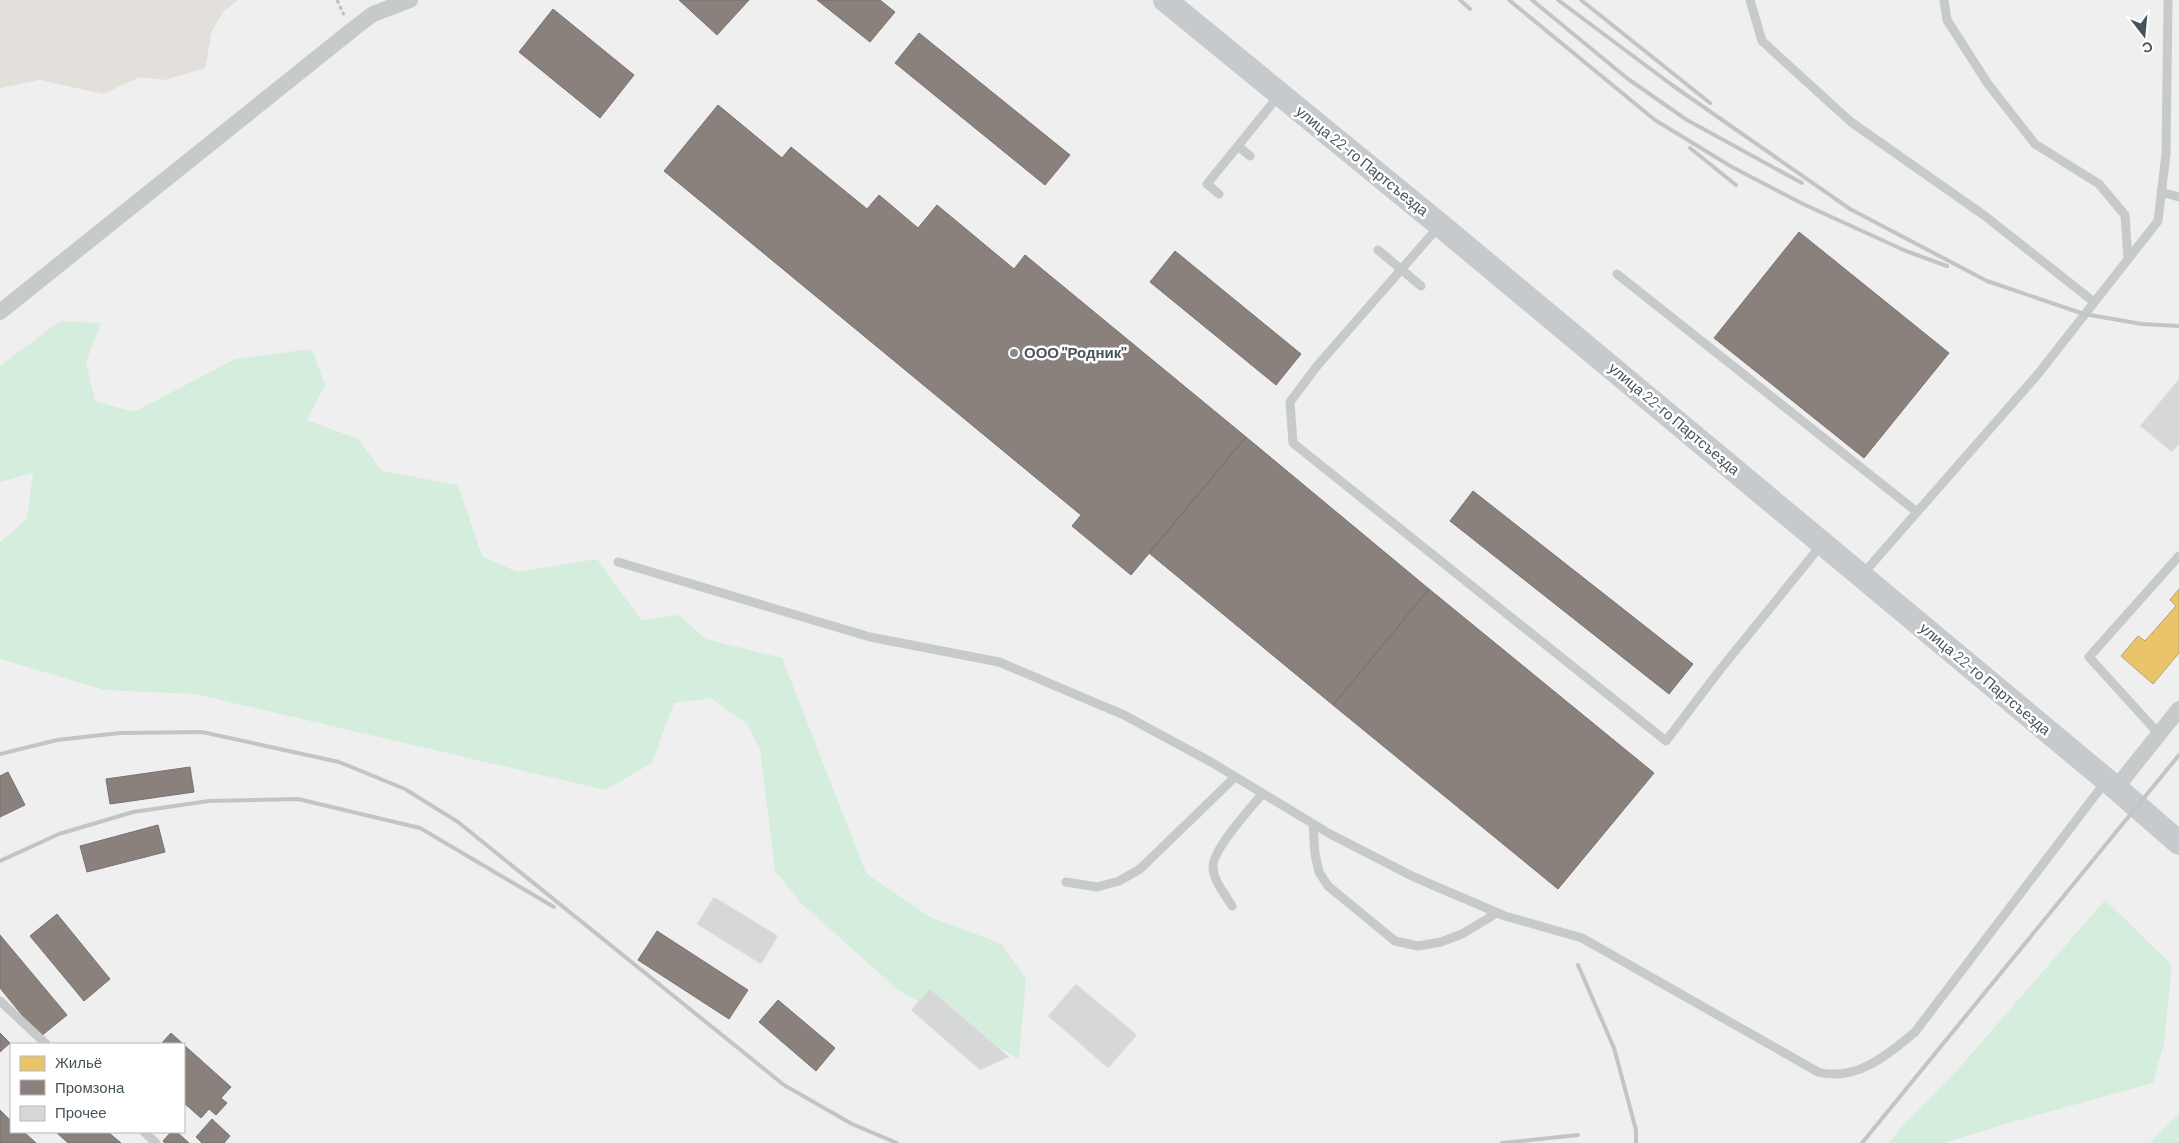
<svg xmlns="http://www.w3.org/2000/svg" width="2179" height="1143" font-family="Barlow,sans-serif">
  <rect width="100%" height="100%" fill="#f0efef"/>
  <path fill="#d5eddc" d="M60 321 101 323 86 362 95 401 134 412 235 359 312 349 325 385 307 420 358 439 382 471 458 485 482 556 517 572 597 559 641 620 679 615 706 639 782 658 866 873 928 916 1002 944 1026 979 1019 1059 897 989 802 904 775 871 760 750 747 724 711 698 674 703 652 763 605 790 195 694 104 690 0 659V542L27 519 33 473 0 482V366Z
    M2105 900 2172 965 2164 1043 2153 1083 2012 1122 1944 1143H1889L1900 1129 1960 1067Z
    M2179 1113V1143H2150Z"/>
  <path fill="#e3e0dc" d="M0 0H238L223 12 212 31 205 68 165 80 140 77 103 94 40 80 0 88Z"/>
  <path fill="#e9c46a" stroke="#b8a266" d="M2179 589V653L2153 684 2121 656 2138 636 2145 641 2176 606 2170 600Z"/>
  <path fill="#8a817c" stroke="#767372" d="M679 0H749L717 35Z
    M817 0H880L895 12 870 42Z
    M553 9 634 75 600 118 519 52Z
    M919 33 1070 155 1045 185 895 63Z
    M718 105 782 158 791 147 867 209 879 195 918 228 937 205 1014 269 1025 255 1246 437 1131 575 1072 526 1081 515 664 171Z
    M1799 232 1949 353 1864 458 1714 338Z
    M1175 251 1301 354 1276 385 1150 282Z
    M1246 437 1429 589 1333 705 1149 553Z
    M1473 491 1693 664 1669 694 1450 521Z
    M1429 589 1654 773 1558 889 1333 705Z
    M190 767 194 792 110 804 106 779Z
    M8 772 25 805 0 817V776Z
    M158 825 165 852 87 872 80 846Z
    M57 914 110 979 84 1001 30 936Z
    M657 931 748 990 729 1019 638 960Z
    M0 935 67 1015 40 1037 0 988Z
    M778 1000 835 1048 816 1071 759 1022Z
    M0 1033 10 1043 0 1052Z
    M171 1033 183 1044H161Z
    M184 1045 231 1087 221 1098 227 1103 216 1115 209 1109 201 1118 184 1103Z
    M0 1110 11 1121V1132H24L36 1143H0Z
    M212 1119 230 1136 224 1143H202L196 1137Z
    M56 1132H108L121 1143H68Z
    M171 1132H177L189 1143H165L163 1141Z"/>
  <path fill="#d6d7d8" stroke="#e1e1e2" d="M2179 379V444L2172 452 2140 426Z
    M714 897 778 936 761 964 697 924Z
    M1076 984 1137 1035 1108 1068 1048 1016Z
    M930 989 1009 1057 980 1070 911 1010Z"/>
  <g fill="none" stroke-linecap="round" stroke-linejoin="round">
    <path stroke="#b6c2bd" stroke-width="3" stroke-dasharray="4 2.5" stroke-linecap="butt" d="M337 0 344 15"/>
    <path stroke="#c7cacb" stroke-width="9" d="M1750 0 1762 41 1851 122 1985 216 2094 302
      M1944 0 1947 20 1988 84 2035 144 2099 184 2125 215 2128 259
      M1238 146 1250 156
      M2161 192 2179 197
      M1219 194 1207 184 1280 94
      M1440 225 1317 366 1290 402 1293 443 1666 741 1719 671 1822 544
      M1378 250 1421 286
      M1617 274 1917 512
      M618 562 870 637 999 662 1124 715 1211 762 1330 834 1414 877 1505 916 1582 938 1818 1072C1855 1082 1888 1055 1915 1032L2106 781
      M1862 575 2038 374 2158 221 2166 154 2168 0
      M2158 733 2089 657 2179 556
      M1313 824 1315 854 1319 872 1328 886 1395 941 1418 946 1441 942 1462 934 1497 913
      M1066 882 1097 887 1119 881 1140 869 1235 777
      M1232 906C1225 894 1214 882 1213 868 1211 851 1250 809 1262 794
      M0 1001 46 1044
      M144 1132 156 1143"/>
    <path stroke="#c7cacb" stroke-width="16" d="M0 312 352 30 373 14 410 0
      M2116 788 2179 709"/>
    <path stroke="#c7cacd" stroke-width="24" d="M1165 0 1440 225 2116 788 2179 843"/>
    <path stroke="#c2c4c6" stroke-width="4" d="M1460 0 1470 9
      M1509 0 1655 120 1732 167 1803 204 1906 251 1947 266
      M1532 0 1628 79 1687 120 1802 183
      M1558 0 1672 85 1850 209 1987 281 2084 314 2142 324 2179 326
      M1581 0 1710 103
      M1690 148 1736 185
      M0 754 57 740 120 733 202 732 339 762 405 789 458 822 784 1085 852 1124 897 1143
      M0 861 59 834 133 812 209 801 298 799 420 828 554 907
      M1578 965 1614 1048 1636 1130V1143
      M1502 1143 1578 1135
      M1862 1143 2179 755"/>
  </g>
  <circle fill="#828a8f" stroke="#fff" stroke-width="2" cx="1014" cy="353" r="5"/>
  <g text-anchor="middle" stroke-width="5" stroke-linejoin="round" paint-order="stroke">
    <g font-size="15" fill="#47535b" stroke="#fff">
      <text transform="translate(1362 161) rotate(39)" y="5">улица 22-го Партсъезда</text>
      <text transform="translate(1674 419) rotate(40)" y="5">улица 22-го Партсъезда</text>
      <text transform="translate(1985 679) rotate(40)" y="5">улица 22-го Партсъезда</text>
    </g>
    <g font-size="15" font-weight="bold" fill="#47535b" stroke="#fff" text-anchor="start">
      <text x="1024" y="358">ООО "Родник"</text>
    </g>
  </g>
  <rect x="10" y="1043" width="175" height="90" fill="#ffffff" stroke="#b5babd"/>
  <rect x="20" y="1056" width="25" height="15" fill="#e9c46a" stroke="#b5babd"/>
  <text x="55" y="1068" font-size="15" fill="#47535b">Жильё</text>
  <rect x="20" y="1080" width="25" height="15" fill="#8a817c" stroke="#b5babd"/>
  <text x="55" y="1093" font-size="15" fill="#47535b">Промзона</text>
  <rect x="20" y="1106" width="25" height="15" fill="#d6d7d8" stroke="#b5babd"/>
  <text x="55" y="1118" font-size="15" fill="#47535b">Прочее</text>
  <g transform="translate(2144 35) rotate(164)" stroke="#ffffff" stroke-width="4" paint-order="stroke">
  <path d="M0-4L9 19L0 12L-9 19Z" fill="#47535b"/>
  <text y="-8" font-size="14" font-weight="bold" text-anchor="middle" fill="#47535b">С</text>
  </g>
</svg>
